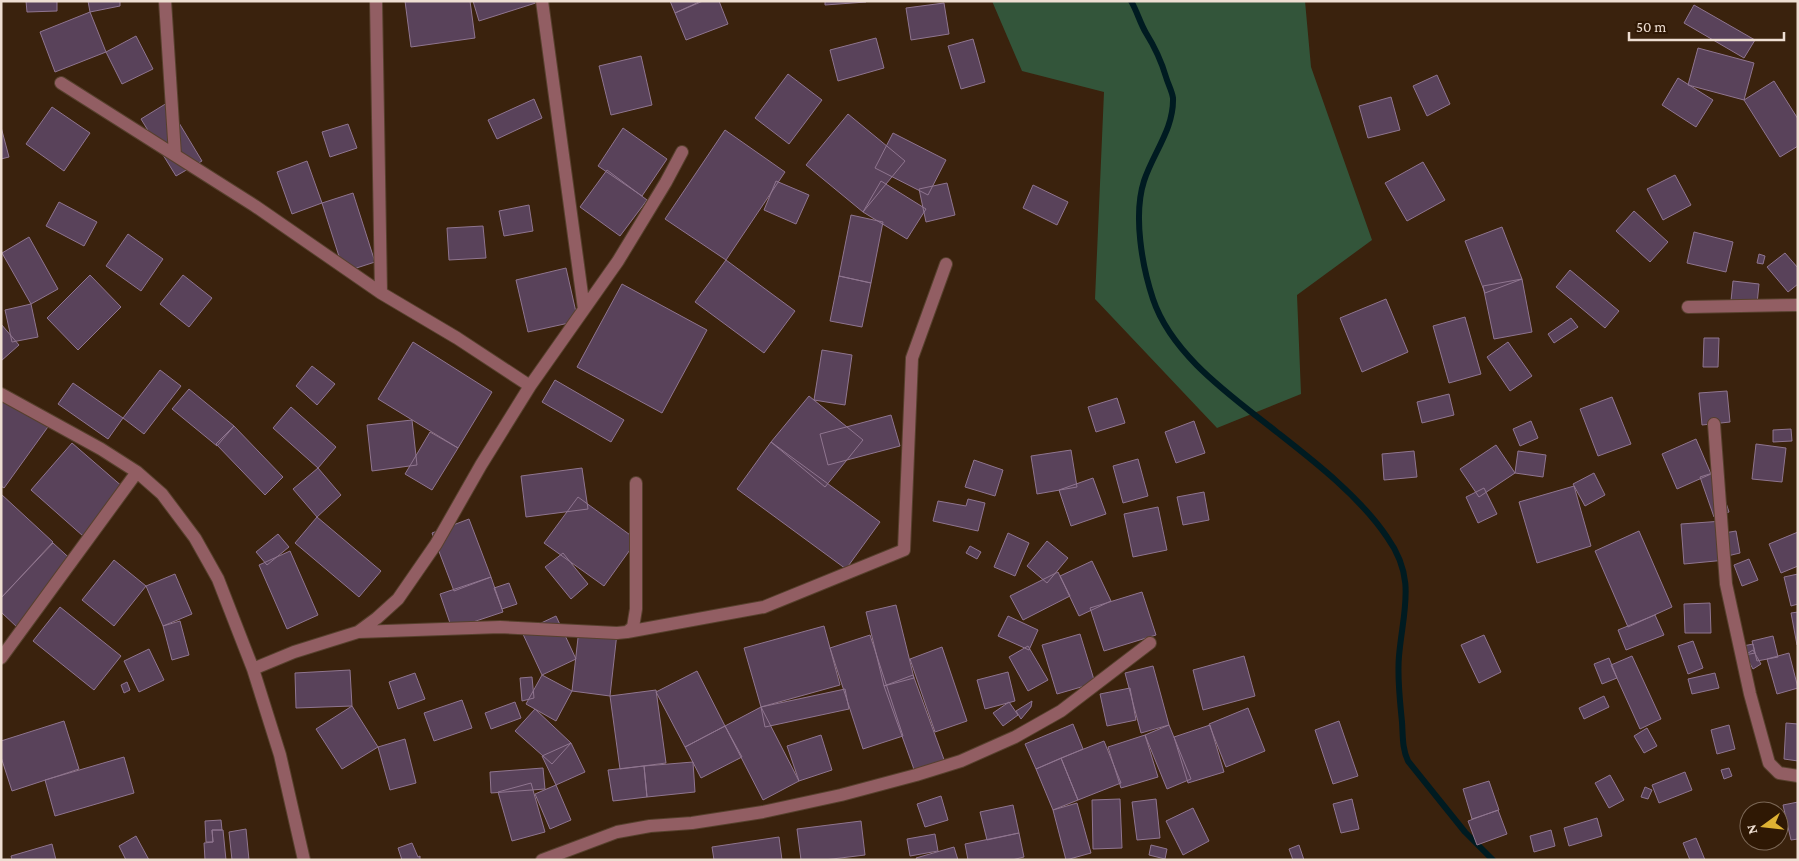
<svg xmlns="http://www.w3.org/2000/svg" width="1799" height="861" font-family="'Crimson Pro',serif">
  <rect width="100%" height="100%" fill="#3a220d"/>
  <path fill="#33553a" d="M992 1H1305L1311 67 1372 240 1297 295 1301 394 1217 428 1095 299 1104 92 1022 71Z"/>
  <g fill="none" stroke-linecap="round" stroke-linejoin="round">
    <path stroke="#001b21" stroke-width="6" d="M1131 1C1137 11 1140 23 1146 33 1156 49 1161 60 1166 77 1168 84 1172 91 1173 98 1174 129 1153 153 1144 181 1133 215 1142 266 1153 299 1172 356 1233 397 1278 433 1315 462 1360 497 1387 537 1417 579 1403 610 1399 656 1397 678 1400 701 1402 722 1403 736 1402 748 1408 761L1465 832 1493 860"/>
  </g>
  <path fill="#59425a" stroke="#8f758f" d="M26 1H57V11L27 12Z
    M88 1H120V6L90 12Z
    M405 1H470L475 38 411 47Z
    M473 1H542L479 21Z
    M670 1H701L675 13Z
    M703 1H719L728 24 686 40 675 13Z
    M825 1H866V2L825 5Z
    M944 3 949 34 911 40 906 8Z
    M1694 5 1755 40 1744 58 1684 23Z
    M90 12 106 52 55 72 40 32Z
    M136 36 153 69 122 84 106 52Z
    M876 38 884 68 838 81 830 50Z
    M973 39 985 82 961 89 948 46Z
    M1698 48 1754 63 1744 100 1688 85Z
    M641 56 652 105 611 115 599 66Z
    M788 74 822 100 789 144 755 118Z
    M1437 75 1450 104 1427 116 1413 86Z
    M1678 78 1713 100 1696 127 1662 105Z
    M1774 81 1798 119V146L1780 157 1744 100Z
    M1391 97 1400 130 1368 138 1359 106Z
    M534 99 542 118 497 139 488 120Z
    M167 103 202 161 176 176 141 119Z
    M52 107 90 133 64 171 26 144Z
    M848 114 905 161 863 212 806 165Z
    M348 124 357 148 330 157 322 132Z
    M1 127 9 157 1 159Z
    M623 128 667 159 642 196 598 166Z
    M725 130 785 172 726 260 665 219Z
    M893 133 946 160 928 195 875 168Z
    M307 161 322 203 292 214 277 172Z
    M1423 162 1445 200 1407 221 1385 183Z
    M607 170 647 200 620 236 580 207Z
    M1675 175 1691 205 1663 220 1647 189Z
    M776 181 809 195 796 224 764 210Z
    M881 181 926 209 907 239 863 212Z
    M947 183 955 215 926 222 919 189Z
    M1033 185 1068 202 1057 225 1023 208Z
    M353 193 375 262 344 272 322 203Z
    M59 202 97 222 84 246 46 226Z
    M529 205 533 231 504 236 499 211Z
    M1634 211 1668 242 1650 262 1616 231Z
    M851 215 883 222 871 283 839 276Z
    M483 226 486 258 449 260 447 228Z
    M1502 227 1522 279 1485 293 1465 241Z
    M1694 232 1733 242 1726 272 1687 263Z
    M128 234 163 259 141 291 106 266Z
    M29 237 58 289 31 304 2 253Z
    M1785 253 1798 268V284L1788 292 1767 267Z
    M1759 254 1765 256 1763 264 1757 263Z
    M726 260 795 311 764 353 695 302Z
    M566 268 578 321 528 332 516 280Z
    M1570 270 1619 311 1605 328 1556 287Z
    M90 275 121 307 78 350 47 318Z
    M183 275 212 298 189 327 160 304Z
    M839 276 871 283 862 327 830 321Z
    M1522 279 1532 332 1494 339 1483 286Z
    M1733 281 1759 284 1757 304 1731 301Z
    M622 284 707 330 662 413 577 367Z
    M1386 299 1408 352 1362 372 1340 318Z
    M31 304 38 337 12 342 5 310Z
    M1465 317 1481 374 1449 383 1433 326Z
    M1571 318 1578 327 1554 343 1548 334Z
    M1 324 19 345 1 361Z
    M1704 338H1719L1718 367H1703Z
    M413 342 492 392 458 448 378 399Z
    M1508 342 1532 376 1510 391 1487 357Z
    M822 350 852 355 845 405 814 400Z
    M312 366 335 384 317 405 296 386Z
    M160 370 181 386 144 434 123 418Z
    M555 380 624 420 611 442 542 402Z
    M73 383 123 418 108 439 58 404Z
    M1 389 50 424 4 488 1 486Z
    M189 389 234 426 217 446 172 409Z
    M1727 391 1730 422 1702 425 1699 393Z
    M1449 394 1454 415 1422 423 1417 402Z
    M809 396 863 440 825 487 771 442Z
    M1612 397 1631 444 1598 456 1580 409Z
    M1117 398 1125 423 1096 432 1088 407Z
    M291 407 336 447 318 468 273 428Z
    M891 415 900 446 828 465 820 434Z
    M412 420 417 465 372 471 367 425Z
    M1194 421 1205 453 1176 463 1165 432Z
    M1531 421 1538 438 1520 446 1513 429Z
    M234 426 283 477 265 495 216 444Z
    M1791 429 1792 441 1773 442V430Z
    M430 432 458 448 432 490 405 474Z
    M1696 439 1711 474 1677 489 1662 454Z
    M771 442 880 522 846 569 737 489Z
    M72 443 124 488 83 536 31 490Z
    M1756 444 1786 448 1782 482 1752 479Z
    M1496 445 1515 473 1479 497 1460 469Z
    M1071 450 1077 487 1037 494 1031 456Z
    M1414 451 1417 477 1384 480 1382 454Z
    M1518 451 1546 455 1543 477 1515 473Z
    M1138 459 1148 496 1123 503 1113 466Z
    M974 460 1003 470 995 496 965 487Z
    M318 468 341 495 317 517 293 489Z
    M582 468 588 509 526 517 521 476Z
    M1716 472 1729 512 1714 517 1700 477Z
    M1594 473 1605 495 1585 506 1573 484Z
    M1093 478 1106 514 1071 526 1059 490Z
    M1574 486 1591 546 1537 563 1519 502Z
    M1484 488 1497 514 1478 523 1466 497Z
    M1204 492 1209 520 1183 525 1177 497Z
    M1 494 53 542 1 598Z
    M578 497 637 540 604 586 544 543Z
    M968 499 985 503 978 531 933 521 938 501 966 506Z
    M1158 507 1167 550 1133 557 1124 514Z
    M317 517 381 571 359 597 295 543Z
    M469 519 491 577 454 591 432 533Z
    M1723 521 1726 560 1684 564 1681 524Z
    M1639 531 1672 607 1628 627 1595 551Z
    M1736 531 1740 553 1723 557 1718 534Z
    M1798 532V566L1781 573 1769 544Z
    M1008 533 1029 543 1015 576 994 567Z
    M278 534 289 547 267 565 256 552Z
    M1047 541 1068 558 1047 583 1027 566Z
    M53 543 77 565 18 628 1 612V598Z
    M970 546 981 552 977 559 966 553Z
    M290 551 318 615 287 629 259 565Z
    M563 553 588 584 571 599 545 567Z
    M1749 559 1758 580 1742 586 1734 565Z
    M114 560 146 586 114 626 82 600Z
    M1092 561 1111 601 1079 616 1060 576Z
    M1058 572 1070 596 1023 620 1010 596Z
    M175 574 192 614 163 626 146 586Z
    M1798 574V604L1791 606 1784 577Z
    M491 577 503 612 452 629 440 594Z
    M509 583 517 604 502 609 494 588Z
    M1142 592 1156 635 1104 651 1090 608Z
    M1710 603 1711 633H1685L1684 604Z
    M896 605 914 678 884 686 866 612Z
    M60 607 121 656 94 690 33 641Z
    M1798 612V645H1797L1791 613Z
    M1655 615 1664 635 1626 650 1618 630Z
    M556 616 576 659 542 675 522 632Z
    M1008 616 1038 630 1029 650 998 636Z
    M180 621 189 655 172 660 163 626Z
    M824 626 840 685 761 707 744 648Z
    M579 629 617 633 610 696 572 691Z
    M1080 634 1095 683 1057 694 1042 645Z
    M870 635 903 736 863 749 830 648Z
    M1484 635 1501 672 1479 683 1461 645Z
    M1773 636 1778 657 1757 661 1752 641Z
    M1693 641 1703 668 1688 674 1678 646Z
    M1753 644 1755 653 1745 655 1743 646Z
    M1028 646 1048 680 1028 691 1009 657Z
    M942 647 967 721 935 732 910 659Z
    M149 649 164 680 139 692 124 661Z
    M1753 650 1761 664 1753 669 1745 655Z
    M1789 653 1798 688 1777 694 1767 659Z
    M1244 656 1255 696 1203 710 1193 670Z
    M1632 656 1661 719 1640 729 1611 665Z
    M1609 658 1617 678 1602 684 1594 664Z
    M1153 666 1169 725 1141 733 1125 673Z
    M350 670 352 706 296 708 295 673Z
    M697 671 725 726 685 747 656 692Z
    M1008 672 1015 701 985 709 977 680Z
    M415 673 425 699 398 709 389 682Z
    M1715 673 1719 688 1692 694 1688 679Z
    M542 675 572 691 556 721 526 704Z
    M913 675 946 765 916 775 884 686Z
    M532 677 534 698 522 701 520 678Z
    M127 682 130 690 124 693 121 685Z
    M1130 688 1136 720 1107 726 1100 694Z
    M845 689 849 709 765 727 761 707Z
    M656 690 666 763 620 769 610 696Z
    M1604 696 1609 707 1584 719 1579 708Z
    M462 700 472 728 434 741 424 713Z
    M1032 701 1031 707 1021 719 1016 711Z
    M515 702 521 718 491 729 485 713Z
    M1009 702 1018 715 1003 726 993 713Z
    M352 706 378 747 342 769 316 729Z
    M761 707 799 781 763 800 725 726Z
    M1248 708 1265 751 1226 767 1209 724Z
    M535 709 571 743 552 764 515 731Z
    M64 721 79 769 12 791 1 757V741Z
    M1339 721 1358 776 1333 784 1315 730Z
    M1786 723 1798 724V761L1784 759Z
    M1073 724 1083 749 1036 769 1025 744Z
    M1169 725 1191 779 1167 789 1145 735Z
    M1210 725 1224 772 1188 783 1174 737Z
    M1729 725 1735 749 1717 754 1711 730Z
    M725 726 742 757 701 778 685 747Z
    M1647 728 1657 746 1644 753 1634 736Z
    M821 735 832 770 799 781 787 746Z
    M1145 735 1158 777 1121 788 1108 747Z
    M405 739 416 783 390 790 378 747Z
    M1104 741 1121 783 1078 800 1061 758Z
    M571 743 585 772 556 785 542 756Z
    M124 757 134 793 55 816 45 780Z
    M1061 758 1078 800 1053 810 1036 769Z
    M693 762 695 792 647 797 644 766Z
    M644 766 647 797 613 801 608 770Z
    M543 768 545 789 491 793 490 772Z
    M1729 768 1732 776 1724 779 1721 770Z
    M1685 772 1692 790 1659 803 1652 785Z
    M1610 775 1624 800 1609 808 1595 783Z
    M1489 781 1499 810 1472 819 1463 789Z
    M531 783 545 832 512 841 498 792Z
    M556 785 571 820 550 829 535 794Z
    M1645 787 1652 790 1648 799 1641 797Z
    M941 796 948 820 925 827 917 804Z
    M1120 799 1122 848 1093 849 1092 800Z
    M1156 799 1160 838 1137 840 1132 802Z
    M1352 799 1359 829 1341 833 1333 804Z
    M1798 802V839L1791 840 1783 805Z
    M1077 803 1091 853 1066 860 1053 810Z
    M1013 805 1019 833 987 840 980 812Z
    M1193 808 1209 841 1183 855 1166 821Z
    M1498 810 1507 834 1477 845 1468 821Z
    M1597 818 1602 836 1569 846 1564 828Z
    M221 820 222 830H212L213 842H206L205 821Z
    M861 821 865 855 824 860H801L797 829Z
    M246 829 249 860H232L229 832Z
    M212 830H223L226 860H205L204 843 213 842Z
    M1551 830 1555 846 1534 852 1530 836Z
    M1019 833 1024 857 1012 860H968L965 844Z
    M935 834 938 851 910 856 907 839Z
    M136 836 149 860H126L119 846Z
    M779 837 782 860H714L712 847Z
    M1696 838 1705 860H1690L1683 843Z
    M412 843 418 857 420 856V860H402L398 848Z
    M52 844 56 860H12L11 856Z
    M1151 845 1167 849 1165 859 1149 855Z
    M1299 845 1304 860H1293L1289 849Z
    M954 847 958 860H917L916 858Z"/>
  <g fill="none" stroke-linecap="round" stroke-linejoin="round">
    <g stroke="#57402d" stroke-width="14">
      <path id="minor" d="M165 1 175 155
        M376 1 381 293
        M542 1 584 309
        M61 83 255 206 381 293 457 338 530 386
        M1688 307 1798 305
        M1 394 101 449 137 472 162 494 195 538 218 579 253 669 280 755 304 860
        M1714 424 1726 584 1750 694 1769 763 1779 773 1798 776
        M358 632 500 627 617 633 627 632 764 607 904 550 912 358 946 264
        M627 632 633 627 636 609V483
        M1 658 137 472
        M253 669 294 652 358 632 377 618 398 599 436 544 481 465 530 386 618 261 666 182 682 152
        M542 860 617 832 650 826 692 823 763 812 841 795 916 775 961 761 1015 737 1061 711 1150 643"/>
    </g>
    <use href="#minor" stroke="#925e63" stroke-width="12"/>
  </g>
  <rect width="1799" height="861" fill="none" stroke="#eeded2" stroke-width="5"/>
  <g transform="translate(1764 826) rotate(255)"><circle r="24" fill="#2f1804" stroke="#7b6756"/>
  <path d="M0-4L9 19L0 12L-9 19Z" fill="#deb133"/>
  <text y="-8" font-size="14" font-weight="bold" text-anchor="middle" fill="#eeded2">N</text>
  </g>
  <path d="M1629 32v8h155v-8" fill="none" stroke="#eeded2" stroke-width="2.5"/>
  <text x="1636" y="32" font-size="15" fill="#eeded2" stroke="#2f1804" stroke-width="4" paint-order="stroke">50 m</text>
</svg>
